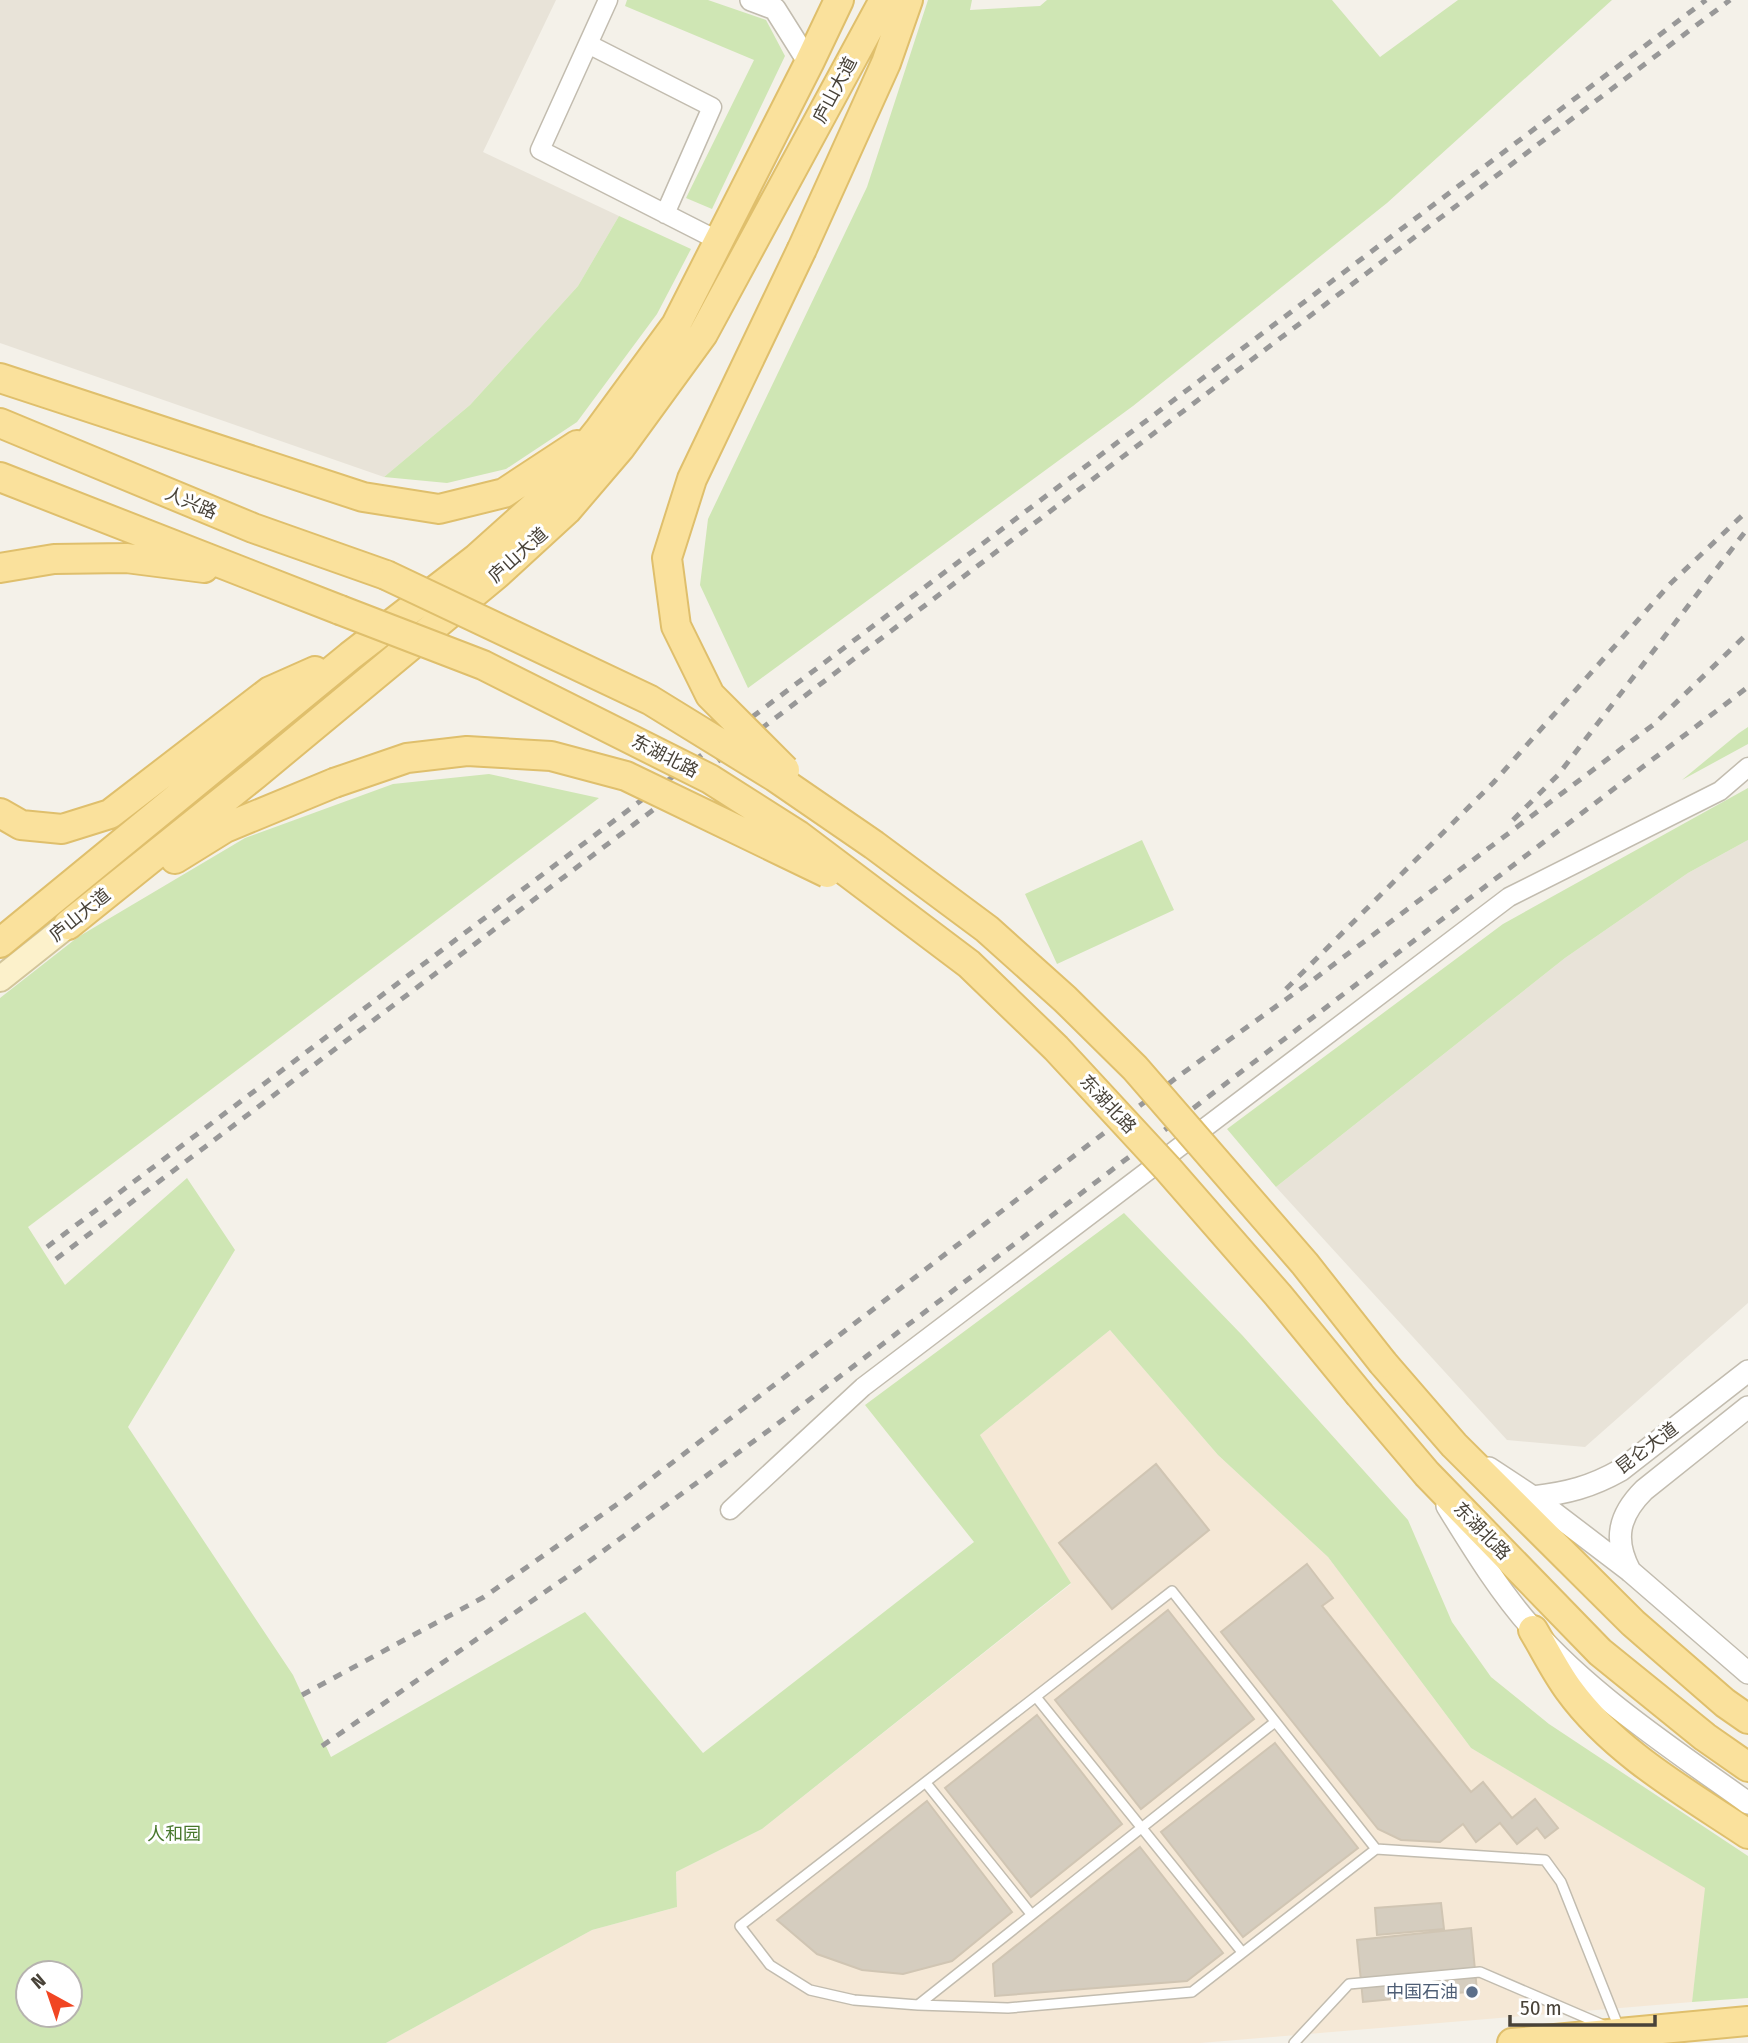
<svg xmlns="http://www.w3.org/2000/svg" width="1748" height="2043" viewBox="0 0 1748 2043" font-family="'Fira Sans Condensed','Noto Sans SC',sans-serif">
<style>
.residential{fill:#e8e3d8}
.commercial{fill:#f5e8d6}
.green{fill:#cfe6b4;fill-rule:evenodd}
.building{fill:#d5cdbf;stroke:#d0c5b3;stroke-width:2}
.lines{fill:none;stroke-linecap:round;stroke-linejoin:round}
.service-casing{stroke:#c2bcaf;stroke-width:12}
.minor-casing{stroke:#c2bcaf;stroke-width:21}
.tertiary-casing{stroke:#c2bcaf;stroke-width:24}
.secondary-casing{stroke:#d2c59b;stroke-width:28}
.primary-casing{stroke:#dfbf6c;stroke-width:32}
.service{stroke:#fff;stroke-width:9}
.minor{stroke:#fff;stroke-width:18}
.tertiary{stroke:#fff;stroke-width:21}
.secondary{stroke:#fcf1cb;stroke-width:24}
.primary{stroke:#fae19c;stroke-width:28}
.rail{stroke:#989898;stroke-width:5;stroke-dasharray:9 9;stroke-linecap:butt}
.primary-bridge-casing{stroke:#dfbf6c;stroke-width:32;stroke-linecap:butt}
.primary-bridge{stroke:#fae19c;stroke-width:28}
.service-dot{fill:#5c6f8a;stroke:#fff;stroke-width:2.5}
.labels{text-anchor:middle;dominant-baseline:central;stroke-width:6;stroke-linejoin:round;paint-order:stroke}
.street-label{font-size:18px;fill:#484238;stroke:#fff}
.park-label{font-size:18px;fill:#48782d;stroke:#fff}
.service-label{font-size:18px;fill:#4e5e75;stroke:#fff;text-anchor:end}
</style>
<rect width="100%" height="100%" fill="#f4f1e9"/>
<!-- residential -->
<path class="residential" d="M0,0H556L483,152L619,216L578,286L470,405L384,477L0,343Z
M1748,840V1303L1585,1447L1507,1440L1276,1187L1565,958L1688,873Z"/>
<!-- commercial -->
<path class="commercial" d="M1110,1330L1218,1455L1328,1557L1471,1748L1706,1888L1692,2002L1200,2043H386L592,1930L677,1907L676,1872L762,1829L1071,1584L980,1435Z"/>
<!-- green -->
<path class="green" d="M627,0H708L766,20L785,56L712,209L686,198L754,60L625,6Z
M928,0H972L970,10L1040,6L1047,0H1332L1380,57L1458,0H1612L1387,203L1133,406L748,688L700,585L708,519L867,187Z
M619,216L691,249L657,314L577,422L506,469L447,483L384,477L470,405L578,286Z
M1748,727V744L1682,780L1739,733Z
M489,774L599,798L28,1227L65,1285L187,1178L235,1250L128,1427L293,1675L331,1757L585,1612L703,1753L974,1542L865,1405L1124,1213L1242,1335L1408,1520L1452,1622L1491,1677L1549,1724L1748,1856V1998L1692,2002L1705,1888L1471,1748L1328,1557L1218,1455L1110,1330L980,1435L1071,1583L762,1829L676,1872L677,1907L592,1930L386,2043H0V998L78,937L245,838L393,784ZM28,1973H70V2015H28Z
M1748,788V840L1688,873L1565,958L1276,1187L1227,1129L1503,924Z
M1142,840L1174,910L1057,964L1025,894Z"/>
<!-- building -->
<path class="building" d="M1156,1464L1209,1530L1112,1609L1059,1543Z
M1307,1564L1333,1598L1322,1606L1471,1792L1483,1782L1512,1818L1535,1799L1558,1828L1545,1838L1537,1828L1517,1844L1500,1823L1476,1842L1463,1824L1440,1842L1401,1840L1378,1829L1221,1632Z
M1168,1610L1254,1719L1141,1809L1055,1700Z
M1037,1715L1122,1824L1031,1897L945,1788Z
M1275,1743L1358,1848L1243,1937L1161,1832Z
M927,1801L1012,1912L952,1961L903,1974L862,1970L817,1954L777,1920Z
M1140,1847L1223,1953L1187,1981L995,1996L993,1964Z
M1441,1903L1444,1929L1377,1935L1375,1908Z
M1471,1928L1477,1991L1363,2002L1357,1940Z"/>
<g class="lines">
<!-- service casing -->
<g class="service-casing">
<path id="service" d="M1036,1697L1242,1952
M926,1783L1031,1914
M1376,1849L1172,1591L740,1926L770,1965L810,1990L854,2000L918,2005L1008,2008L1192,1992L1376,1849L1545,1860L1561,1882L1619,2028
M918,2005L1275,1722
M1294,2043L1349,1984L1480,1972L1603,2025"/>
</g>
<!-- minor casing -->
<g class="minor-casing">
<path id="minor" d="M608,0L540,150L719,241
M588,44L712,107L665,214
M730,1510L863,1387L1509,897L1720,791L1748,767"/>
</g>
<!-- tertiary casing -->
<g class="tertiary-casing">
<path id="tertiary" d="M751,0L775,9L809,63
M1489,1468L1533,1497L1630,1571L1748,1673
M1533,1497C1567,1493 1591,1487 1621,1470L1748,1371
M1447,1506C1473,1548 1499,1591 1532,1628C1589,1694 1677,1752 1748,1803
M1630,1571C1613,1539 1619,1515 1644,1490L1748,1407"/>
</g>
<!-- secondary casing -->
<g class="secondary-casing">
<path id="secondary" d="M0,979L68,925"/>
</g>
<!-- primary casing -->
<g class="primary-casing">
<path id="primary" d="M802,249L886,63L908,0
M0,378L363,497L439,509L504,493L577,445
M0,423L253,528L386,575
M0,477L340,610
M0,568L54,559L126,558L204,568
M0,813L21,825L62,829L110,814L270,691L315,671
M175,859L225,828L334,783
M68,925L256,774L496,575L567,510L620,448L703,334L884,0
M0,943L350,656L477,558L546,496L599,430L676,325L809,63L839,0
M1383,1363L1454,1445L1633,1623L1725,1703L1748,1719
M1360,1395L1427,1474L1600,1652L1705,1737L1748,1767
M1533,1630C1545,1650 1555,1671 1569,1690C1614,1752 1685,1792 1748,1834
M1512,2043L1748,2021"/>
</g>
<!-- service -->
<use href="#service" class="service"/>
<!-- minor -->
<use href="#minor" class="minor"/>
<!-- tertiary -->
<use href="#tertiary" class="tertiary"/>
<!-- secondary -->
<use href="#secondary" class="secondary"/>
<!-- primary -->
<use href="#primary" class="primary"/>
<!-- rail -->
<path class="rail" d="M1513,820L1558,775L1748,528
M1286,989L1493,783L1670,584L1748,510
M47,1247L1706,0
M56,1259L1730,0
M302,1695L484,1597L626,1498L1180,1075L1313,980L1653,725L1748,633
M322,1746L584,1565L776,1425L1748,687"/>
<!-- primary-bridge casing -->
<g class="primary-bridge-casing">
<path id="primary-bridge" d="M386,575L650,700L775,777L874,845L987,929L1065,999L1135,1068L1305,1264L1383,1363
M340,610L483,665L710,779L798,835L969,964L1056,1048L1168,1169L1278,1295L1360,1395
M785,770L710,695L676,626L667,558L692,479L802,249
M334,783L407,758L467,751L551,756L626,776L827,873"/>
</g>
<!-- primary-bridge -->
<use href="#primary-bridge" class="primary-bridge"/>
</g>
<!-- markers -->
<circle class="service-dot" cx="1472" cy="1992" r="7"/>
<g class="labels">
<!-- street labels -->
<g class="street-label">
<text transform="translate(835 90) rotate(-62)">庐山大道</text>
<text transform="translate(191 503) rotate(23)">人兴路</text>
<text transform="translate(518 555) rotate(-42)">庐山大道</text>
<text transform="translate(665 756) rotate(27)">东湖北路</text>
<text transform="translate(80 915) rotate(-39)">庐山大道</text>
<text transform="translate(1108 1104) rotate(47)">东湖北路</text>
<text transform="translate(1647 1448) rotate(-37)">昆仑大道</text>
<text transform="translate(1482 1531) rotate(46)">东湖北路</text>
</g>
<!-- park labels -->
<g class="park-label">
<text x="174" y="1834">人和园</text>
</g>
<!-- service labels -->
<g class="service-label">
<text x="1458" y="1992">中国石油</text>
</g>
</g>
<!-- north arrow -->
<g transform="translate(49 1994) rotate(320)"><circle r="33" fill="#ffffff" stroke="#b6b3af" stroke-width="2"/>
<path d="M0-5L12 26L0 18L-12 26Z" fill="#f14623"/>
<text y="-10" font-size="19" font-weight="bold" text-anchor="middle" fill="#484238">N</text>
</g>
<!-- scale -->
<path d="M1510 2015v10h145v-10" fill="none" stroke="#484238" stroke-width="3.5"/>
<text x="1520" y="2015" font-size="21" fill="#484238" stroke="#ffffff" stroke-width="5" paint-order="stroke">50 m</text>
</svg>
